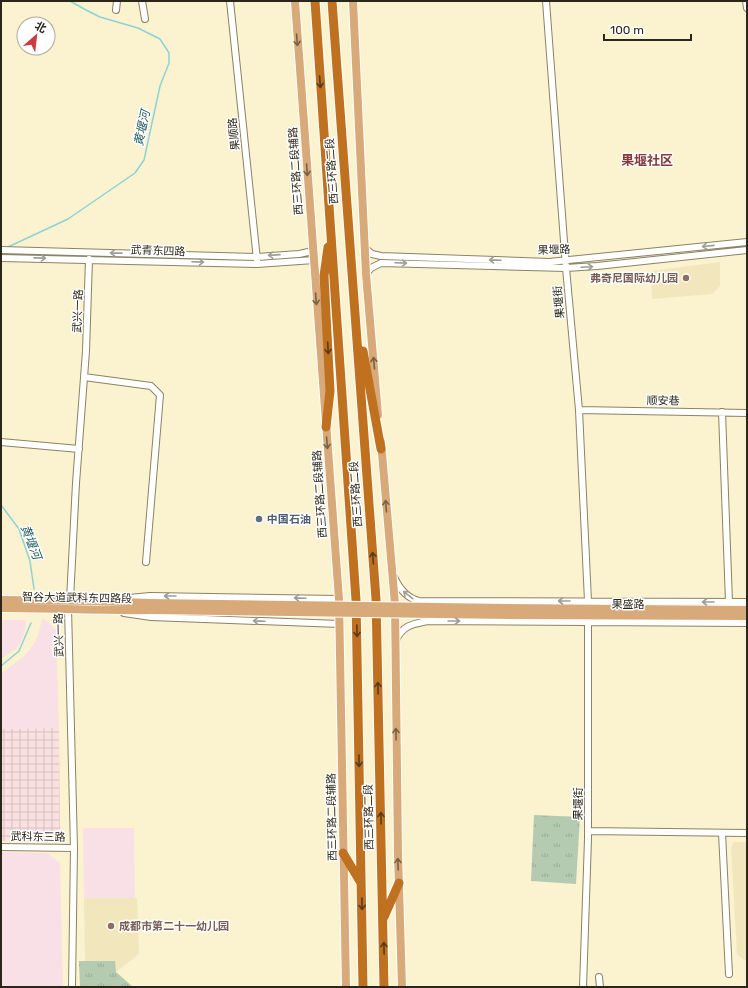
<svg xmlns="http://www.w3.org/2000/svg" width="748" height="988" viewBox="0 0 748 988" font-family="Rubik,'Noto Sans SC',sans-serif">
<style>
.commercial{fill:#f9e0e7}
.industrial{fill:url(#industrial-grid)}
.built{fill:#f1e6bc}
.grass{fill:url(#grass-tufts)}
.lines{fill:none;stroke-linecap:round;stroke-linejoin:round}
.stream{stroke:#8fd2d6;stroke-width:1.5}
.minor-casing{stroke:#8b8363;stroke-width:8}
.major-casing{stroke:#fff;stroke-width:10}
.highway-casing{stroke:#fff;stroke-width:11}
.minor{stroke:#fff;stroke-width:6}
.major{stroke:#d9aa79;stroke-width:8}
.highway{stroke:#c07120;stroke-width:9}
.major-bridge-casing{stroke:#fff;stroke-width:10;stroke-linecap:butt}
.major-bridge{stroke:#d9aa79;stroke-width:8}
.oneway{stroke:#796144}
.oneway2{stroke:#573c1b}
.oneway3{stroke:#9f9d98}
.education-dot{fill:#8d6e63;stroke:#fefefe;stroke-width:1.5}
.service-dot{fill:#5c6f8a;stroke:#fefefe;stroke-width:1.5}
.labels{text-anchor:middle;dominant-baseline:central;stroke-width:3;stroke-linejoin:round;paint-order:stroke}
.street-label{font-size:11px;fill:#2a2619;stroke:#fefefe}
.education-label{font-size:11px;font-weight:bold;fill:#785e54;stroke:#fefefe;text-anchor:end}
.service-label{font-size:11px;font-weight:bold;fill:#4e5e75;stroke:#fefefe;text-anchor:start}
.water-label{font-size:12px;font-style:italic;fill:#245d60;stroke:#fefefe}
.quarter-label{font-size:13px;font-weight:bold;fill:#843b3c;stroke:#fefefe}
</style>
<defs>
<pattern id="industrial-grid" width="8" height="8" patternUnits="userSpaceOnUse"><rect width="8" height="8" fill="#fbe0e1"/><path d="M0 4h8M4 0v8" fill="none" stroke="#d7c0c0"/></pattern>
<pattern id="grass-tufts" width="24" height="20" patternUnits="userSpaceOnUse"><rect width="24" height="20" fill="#b4cab1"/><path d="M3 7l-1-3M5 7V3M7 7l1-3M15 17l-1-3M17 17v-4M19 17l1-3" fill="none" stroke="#9bad98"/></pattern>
</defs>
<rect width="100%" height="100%" fill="#fbf2cf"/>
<!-- commercial -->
<path class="commercial" d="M42,619L46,620L56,630L59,728L1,729V674L24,656L32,647L38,636Z
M1,620H26L25,630L21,641L17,648L1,659Z
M83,828H134L135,898H84Z
M1,852L47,853L60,863L63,987H1Z"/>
<!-- industrial -->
<path class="industrial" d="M59,728L60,829L47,842L1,841V729Z"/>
<!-- built -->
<path class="built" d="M720,262V286L712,294L652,299L651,271Z
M734,842H747V960H744L737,954L731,848Z
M84,898H137L139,954L116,972L85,961Z"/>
<!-- grass -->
<path class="grass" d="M534,815L580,817L576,884L531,881Z
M79,961H115L116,972L133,987H80Z"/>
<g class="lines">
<!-- stream -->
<path class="stream" d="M8,247L68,219L135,173L144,160L160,86L169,63V53L160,39L138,28L100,17L86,10L70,1
M1,505L19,529L30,561L34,589
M1,666L19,651L31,623"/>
<!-- minor casing -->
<g class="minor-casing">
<path id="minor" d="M142,1L145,19
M230,1L257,260
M546,1L566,268L579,410L588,601
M746,1L747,8
M116,10L117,1
M365,248L372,254L381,256L549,262L747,242
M1,250L257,257L299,254L313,251
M1,258L257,264L314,260
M366,274L371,268L381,263L566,268L597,266L747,250
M84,377L151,386L160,395L146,562
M579,410L747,413
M722,412L729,602
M1,442L79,449
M394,577C399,588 406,598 419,601L747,602
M119,599L150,596L339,599
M124,613L151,617L340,624
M396,640C403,625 413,624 428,621L747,623
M588,831L747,833
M722,833L729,974
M1,847L74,848
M599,977L600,987
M72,987L74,848L68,608L70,600L76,483L86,351L89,259
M583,987L588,839V622"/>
</g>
<!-- major casing -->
<g class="major-casing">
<path id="major" d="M295,1L339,599L346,987
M353,1L366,274L378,415
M381,442L395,604L398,854L402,987
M1,600L98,601L150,603
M1,608C51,608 102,611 152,610
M509,608L747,610
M510,615L747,616"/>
</g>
<!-- highway casing -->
<g class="highway-casing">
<path id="highway" d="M315,1L356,600L363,987
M332,1L376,599L384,987
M363,351L381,449
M326,427L330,391L324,276L328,247
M343,853L361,883
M384,917L399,883"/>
</g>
<!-- minor -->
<use href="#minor" class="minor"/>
<!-- major -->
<use href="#major" class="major"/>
<!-- highway -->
<use href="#highway" class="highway"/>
<!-- major-bridge casing -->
<g class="major-bridge-casing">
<path id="major-bridge" d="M150,603L509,608
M152,610L510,615"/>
</g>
<!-- major-bridge -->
<use href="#major-bridge" class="major-bridge"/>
</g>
<!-- one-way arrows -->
<defs><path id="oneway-shaft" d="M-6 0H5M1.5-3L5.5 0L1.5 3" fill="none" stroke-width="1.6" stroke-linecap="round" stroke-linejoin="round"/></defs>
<g class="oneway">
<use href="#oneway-shaft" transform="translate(297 40) rotate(86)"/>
<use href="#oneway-shaft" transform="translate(307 170) rotate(86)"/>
<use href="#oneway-shaft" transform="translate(316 299) rotate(86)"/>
<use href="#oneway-shaft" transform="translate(374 363) rotate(-95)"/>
<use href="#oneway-shaft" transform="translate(327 443) rotate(86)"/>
<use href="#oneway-shaft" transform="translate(386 506) rotate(-95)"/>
<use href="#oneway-shaft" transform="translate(396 734) rotate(-91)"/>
<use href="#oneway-shaft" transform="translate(398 864) rotate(-92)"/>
</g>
<g class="oneway2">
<use href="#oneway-shaft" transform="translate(320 82) rotate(86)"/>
<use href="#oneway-shaft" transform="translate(328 348) rotate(87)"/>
<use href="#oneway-shaft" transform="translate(373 558) rotate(-94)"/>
<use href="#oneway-shaft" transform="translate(357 631) rotate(89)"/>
<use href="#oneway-shaft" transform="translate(378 688) rotate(-91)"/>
<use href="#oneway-shaft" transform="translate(359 761) rotate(89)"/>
<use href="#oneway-shaft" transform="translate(381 818) rotate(-91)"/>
<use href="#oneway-shaft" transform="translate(362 904) rotate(89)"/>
<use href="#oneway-shaft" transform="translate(384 948) rotate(-91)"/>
</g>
<g class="oneway3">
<use href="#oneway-shaft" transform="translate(708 246) rotate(174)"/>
<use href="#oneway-shaft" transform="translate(116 253) rotate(-179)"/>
<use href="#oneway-shaft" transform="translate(274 255) rotate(176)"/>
<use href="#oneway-shaft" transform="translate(40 258) rotate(1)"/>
<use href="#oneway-shaft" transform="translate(495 260) rotate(-178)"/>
<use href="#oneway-shaft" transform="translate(198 262) rotate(2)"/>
<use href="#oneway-shaft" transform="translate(401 263) rotate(2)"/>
<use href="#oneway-shaft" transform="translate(587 267) rotate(-3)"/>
<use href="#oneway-shaft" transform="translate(408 595) rotate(-142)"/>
<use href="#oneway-shaft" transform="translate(170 596) rotate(-180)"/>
<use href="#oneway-shaft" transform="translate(300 598) rotate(-178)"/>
<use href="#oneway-shaft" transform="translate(564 601) rotate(-180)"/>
<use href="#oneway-shaft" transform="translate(708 602) rotate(-180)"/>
<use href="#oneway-shaft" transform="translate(259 621) rotate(-178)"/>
<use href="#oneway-shaft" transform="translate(454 621)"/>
</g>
<!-- markers -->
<g class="education-dot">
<circle cx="686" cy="278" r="4"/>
<circle cx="111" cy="926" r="4"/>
</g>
<circle class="service-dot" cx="259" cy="519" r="4"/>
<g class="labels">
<!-- street labels -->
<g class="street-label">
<text transform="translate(234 134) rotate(-96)">果顺路</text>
<text transform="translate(296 171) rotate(-94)">西三环路二段辅路</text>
<text transform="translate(332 171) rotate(-94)">西三环路二段</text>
<text transform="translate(554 250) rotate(-2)">果堰路</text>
<text transform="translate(158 251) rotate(2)">武青东四路</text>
<text transform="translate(559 302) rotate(-95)">果堰街</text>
<text transform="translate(78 311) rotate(-88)">武兴一路</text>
<text transform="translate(663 401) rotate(1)">顺安巷</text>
<text transform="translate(320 494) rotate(-94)">西三环路二段辅路</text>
<text transform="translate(356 494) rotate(-94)">西三环路二段</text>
<text transform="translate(77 598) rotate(1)">智谷大道武科东四路段</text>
<text x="628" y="604">果盛路</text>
<text transform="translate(59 635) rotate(-91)">武兴一路</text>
<text transform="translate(578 804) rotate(-90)">果堰街</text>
<text transform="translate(332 817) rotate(-91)">西三环路二段辅路</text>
<text transform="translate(369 817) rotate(-91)">西三环路二段</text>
<text transform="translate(38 837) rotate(1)">武科东三路</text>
</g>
<!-- education labels -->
<g class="education-label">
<text x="678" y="278">弗奇尼国际幼儿园</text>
<text x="119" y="926" text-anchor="start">成都市第二十一幼儿园</text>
</g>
<!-- service labels -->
<g class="service-label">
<text x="267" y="519">中国石油</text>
</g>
<!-- water labels -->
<g class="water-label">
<text transform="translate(142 128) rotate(-78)">黄堰河</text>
<text transform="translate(31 542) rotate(69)">黄堰河</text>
</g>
<!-- quarter labels -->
<g class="quarter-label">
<text x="647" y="160">果堰社区</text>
</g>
</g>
<!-- border -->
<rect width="748" height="988" fill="none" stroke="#2a2619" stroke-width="4"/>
<!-- north arrow -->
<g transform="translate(36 36) rotate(28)"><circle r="19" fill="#fefefe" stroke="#a9a8a2"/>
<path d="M0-3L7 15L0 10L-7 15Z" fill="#ca3b44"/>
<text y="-6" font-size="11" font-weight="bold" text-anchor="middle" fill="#2a2619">北</text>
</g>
<!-- scale -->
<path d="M604 34v6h87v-6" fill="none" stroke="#2a2619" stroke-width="2"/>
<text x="610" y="34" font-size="12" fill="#2a2619" stroke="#fefefe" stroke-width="3" paint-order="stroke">100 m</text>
</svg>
